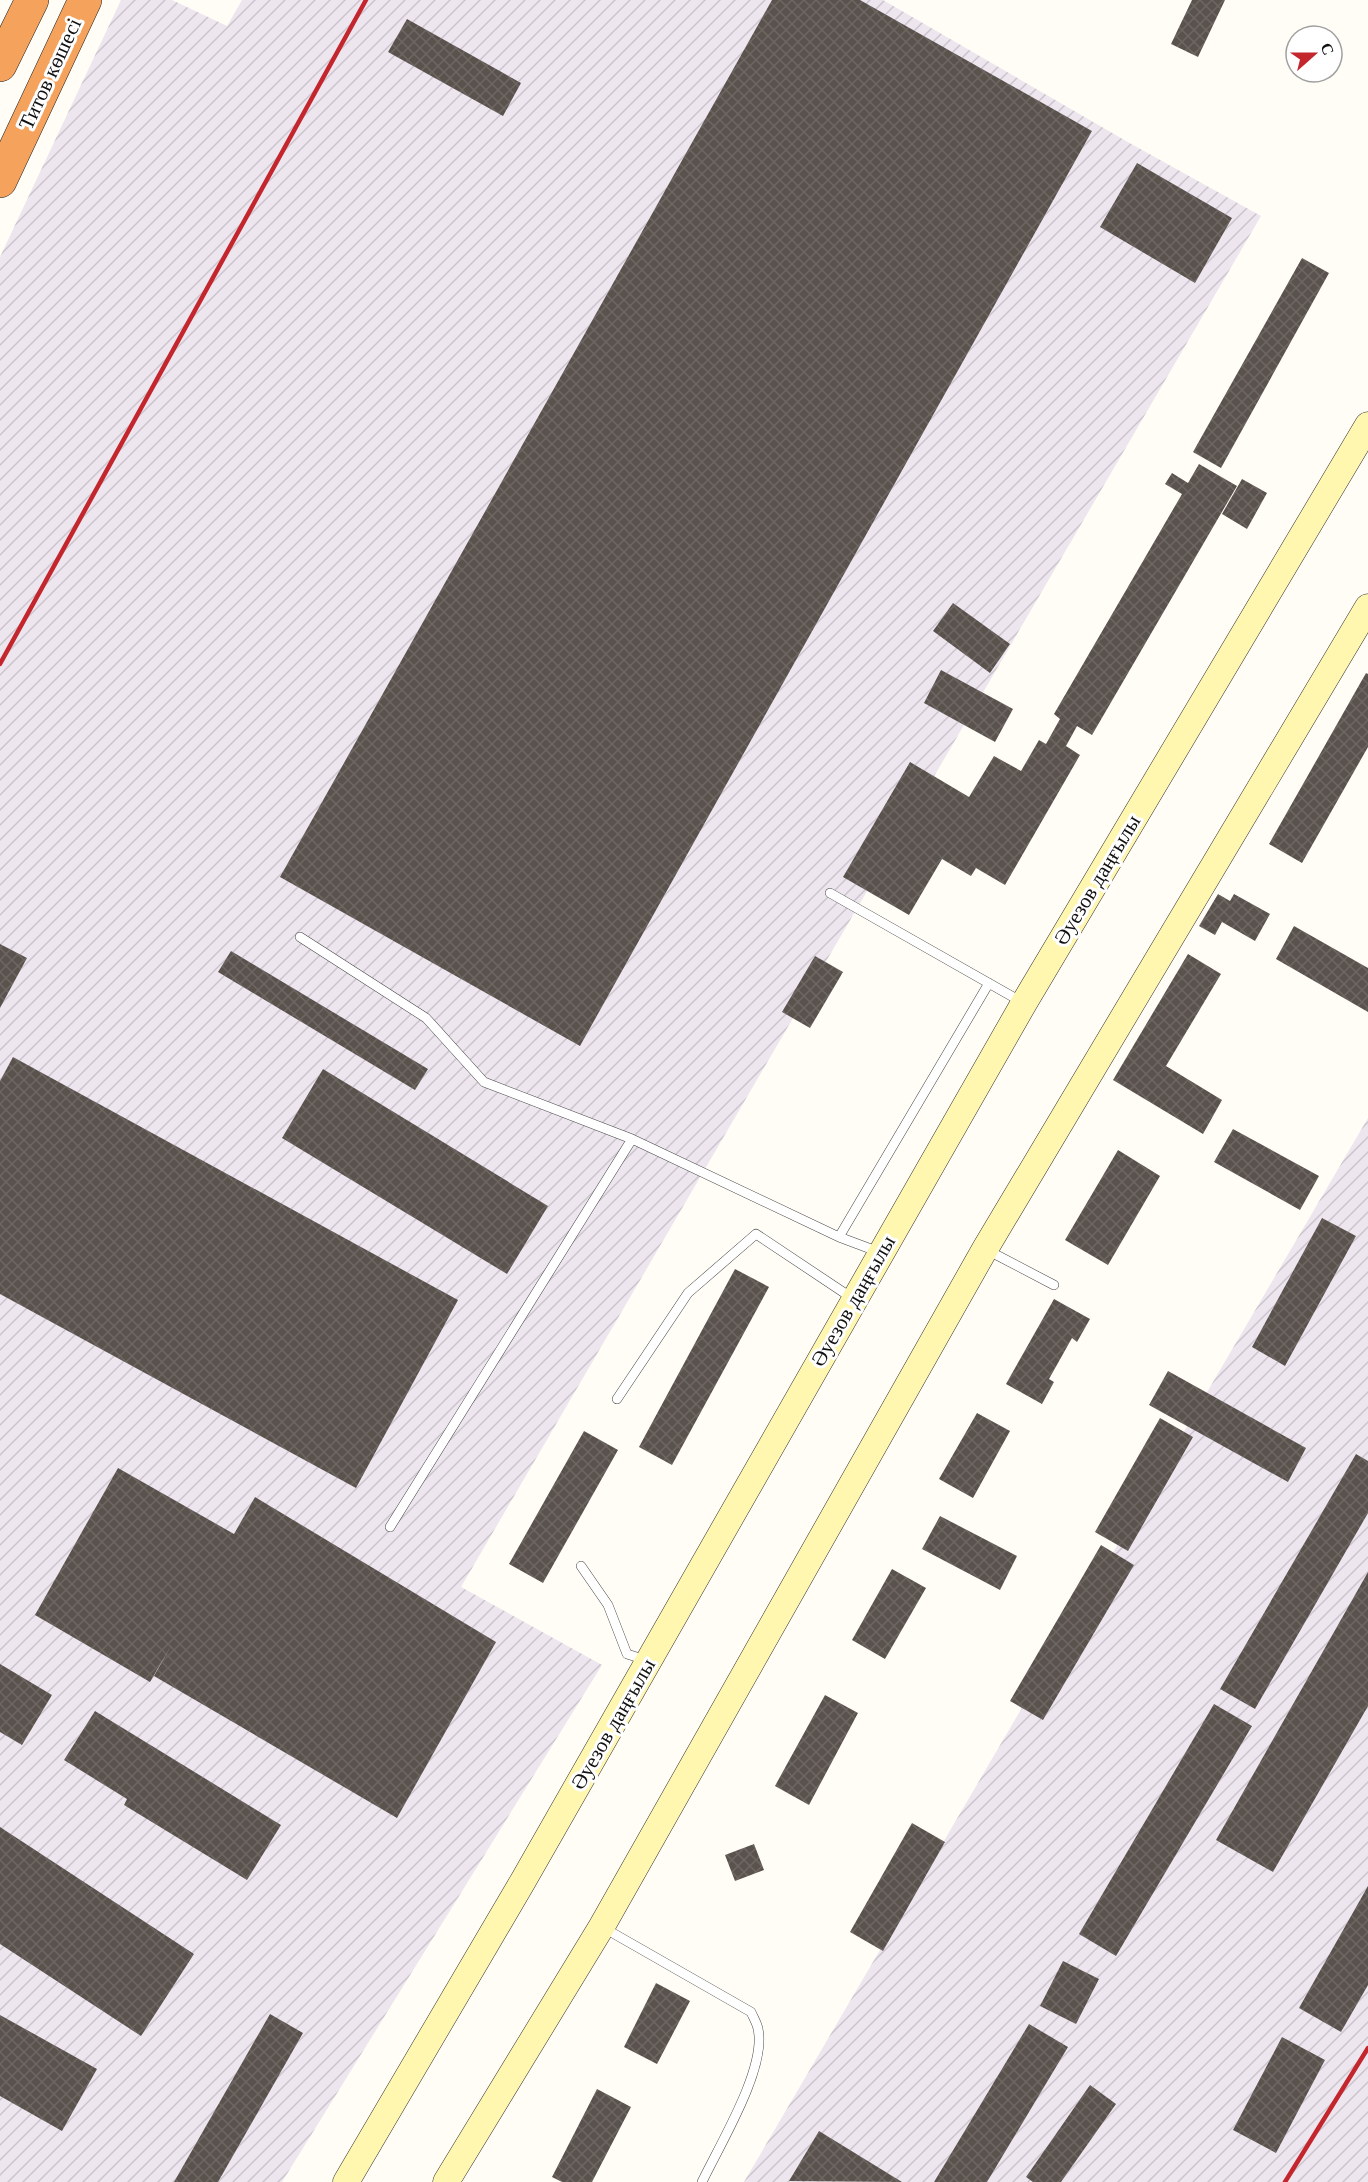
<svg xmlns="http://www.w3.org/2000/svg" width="1368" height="2182" viewBox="0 0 1368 2182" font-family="'Times New Roman',serif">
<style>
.industrial{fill:url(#industrial-furrows)}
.building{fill:url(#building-cross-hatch)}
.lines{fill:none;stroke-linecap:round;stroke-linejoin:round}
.lane-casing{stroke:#444;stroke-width:10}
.secondary-casing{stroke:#333;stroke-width:27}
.highway-casing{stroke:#222;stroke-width:34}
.lane{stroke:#fff;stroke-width:9}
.secondary{stroke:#fff6b0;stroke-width:26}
.highway{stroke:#f5a25d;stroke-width:33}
.rail{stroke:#c4262e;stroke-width:4.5}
.labels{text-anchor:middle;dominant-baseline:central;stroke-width:6;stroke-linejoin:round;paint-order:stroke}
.street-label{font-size:21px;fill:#111;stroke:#fff}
</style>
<defs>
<pattern id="industrial-furrows" width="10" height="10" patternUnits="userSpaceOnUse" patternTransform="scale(1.5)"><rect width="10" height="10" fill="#eee6ef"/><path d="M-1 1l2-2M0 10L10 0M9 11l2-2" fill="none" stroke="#cbc4cc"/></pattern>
<pattern id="building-cross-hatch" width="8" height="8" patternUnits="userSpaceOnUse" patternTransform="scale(1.5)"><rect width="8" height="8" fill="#5a524d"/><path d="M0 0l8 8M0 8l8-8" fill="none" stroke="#6d6662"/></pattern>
</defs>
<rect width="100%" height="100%" fill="#fffdf5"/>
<!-- industrial -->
<path class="industrial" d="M121,0H172L227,26L242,0H883L1126,141L1261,216L461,1587L602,1665L282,2182H0V257Z
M1368,1118V2182H744L1203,1399Z"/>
<!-- building -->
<path class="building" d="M772,0H860L1092,131L580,1046L280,877Z
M1192,0H1225L1198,57L1171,44Z
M407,19L521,83L503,116L388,52Z
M1137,163L1232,218L1195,283L1100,227Z
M1302,258L1329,273L1221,468L1193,452Z
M1199,464L1237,486L1092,735L1077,726L1066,746L1080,755L1005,885L976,868L971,876L942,859L909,915L843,877L910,762L969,797L994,756L1021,771L1039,740L1046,744L1060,719L1054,714L1182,494L1165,484L1172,473L1188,483Z
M1242,479L1267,493L1247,529L1222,514Z
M953,603L1010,644L990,673L933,631Z
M941,670L1013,709L995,742L924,703Z
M1366,673L1368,674V747L1302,863L1269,844Z
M1218,894L1230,901L1234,894L1270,914L1255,941L1222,922L1215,935L1199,926Z
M1294,926L1368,968V1012L1276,959Z
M0,944L27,958L0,1008Z
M231,951L428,1069L415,1090L218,972Z
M1188,954L1221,974L1166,1066L1222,1100L1203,1134L1113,1080Z
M815,956L843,972L810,1028L782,1012Z
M13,1057L458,1300L356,1488L0,1294V1081Z
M323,1069L548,1206L507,1274L282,1138Z
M1233,1129L1319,1176L1300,1210L1214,1162Z
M1118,1150L1160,1176L1108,1265L1065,1240Z
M1322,1218L1356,1236L1285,1366L1252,1347Z
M735,1269L769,1287L672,1465L639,1447Z
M1054,1299L1090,1319L1077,1342L1072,1338L1049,1379L1054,1382L1042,1404L1006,1384Z
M1168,1371L1306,1448L1288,1482L1149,1405Z
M977,1413L1010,1431L973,1498L939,1479Z
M1160,1418L1193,1437L1128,1551L1095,1532Z
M584,1431L618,1450L543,1583L509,1564Z
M1356,1454L1368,1461V1513L1255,1709L1220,1689Z
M118,1468L234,1534L255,1497L496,1642L397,1818L154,1676L172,1644L150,1682L35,1615Z
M940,1516L1017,1556L1000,1590L922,1549Z
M1101,1545L1134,1565L1043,1720L1010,1701Z
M892,1569L926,1588L885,1659L852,1640Z
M1368,1572V1706L1273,1872L1216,1840Z
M0,1664L52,1695L22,1745L0,1732Z
M825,1695L858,1713L809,1805L775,1786Z
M1214,1704L1252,1726L1116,1956L1079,1934Z
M95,1711L281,1825L247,1880L124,1805L127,1799L64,1760Z
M912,1823L945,1842L883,1951L850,1932Z
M0,1827L194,1954L141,2036L0,1944Z
M754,1844L764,1870L735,1881L725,1855Z
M1368,1886V1985L1341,2032L1299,2008Z
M1063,1961L1099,1979L1076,2024L1040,2006Z
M656,1983L690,2001L657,2064L624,2047Z
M270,2014L303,2033L218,2182H174Z
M0,2015L97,2069L62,2131L0,2096Z
M1029,2024L1068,2047L987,2182H934Z
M1282,2037L1325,2060L1276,2153L1233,2130Z
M1090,2085L1116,2104L1061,2182H1033L1026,2177Z
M597,2089L631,2107L592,2182H562L552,2177Z
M819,2131L902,2182L789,2181Z"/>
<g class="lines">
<!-- lane casing -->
<g class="lane-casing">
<path id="lane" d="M830,893L1022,1002
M300,937L426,1018L484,1082L632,1139L390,1527
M632,1139L839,1237L879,1252
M839,1237L989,983
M987,1250L1054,1285
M617,1399L688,1293L756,1234L852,1298
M581,1566L608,1605L627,1654L646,1660
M604,1928L751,2012C753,2017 757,2023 758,2029C767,2068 719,2146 702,2182"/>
</g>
<!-- secondary casing -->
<g class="secondary-casing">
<path id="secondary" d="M346,2182L523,1881L1024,1003L1368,425
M446,2182L602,1926L985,1249L1368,607"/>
</g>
<!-- highway casing -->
<g class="highway-casing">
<path id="highway" d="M0,65L32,0
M0,181L85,0"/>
</g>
<!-- lane -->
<use href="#lane" class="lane"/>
<!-- secondary -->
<use href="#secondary" class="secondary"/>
<!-- highway -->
<use href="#highway" class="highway"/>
<!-- rail -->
<path class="rail" d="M0,664L366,0
M1285,2182L1368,2048"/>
</g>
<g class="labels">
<!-- street labels -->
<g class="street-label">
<text transform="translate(50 74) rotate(-65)">Титов көшесі</text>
<text transform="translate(1097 880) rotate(-59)">Әуезов даңғылы</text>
<text transform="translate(853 1301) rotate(-60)">Әуезов даңғылы</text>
<text transform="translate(613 1724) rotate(-60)">Әуезов даңғылы</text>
</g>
</g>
<!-- north arrow -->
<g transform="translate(1314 54) rotate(69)"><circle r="28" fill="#ffffff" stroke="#a0a0a0" stroke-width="1.5"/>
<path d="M0-4.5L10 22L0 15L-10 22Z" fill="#c4262e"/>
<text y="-9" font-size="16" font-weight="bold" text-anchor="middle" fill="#111111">С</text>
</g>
</svg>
